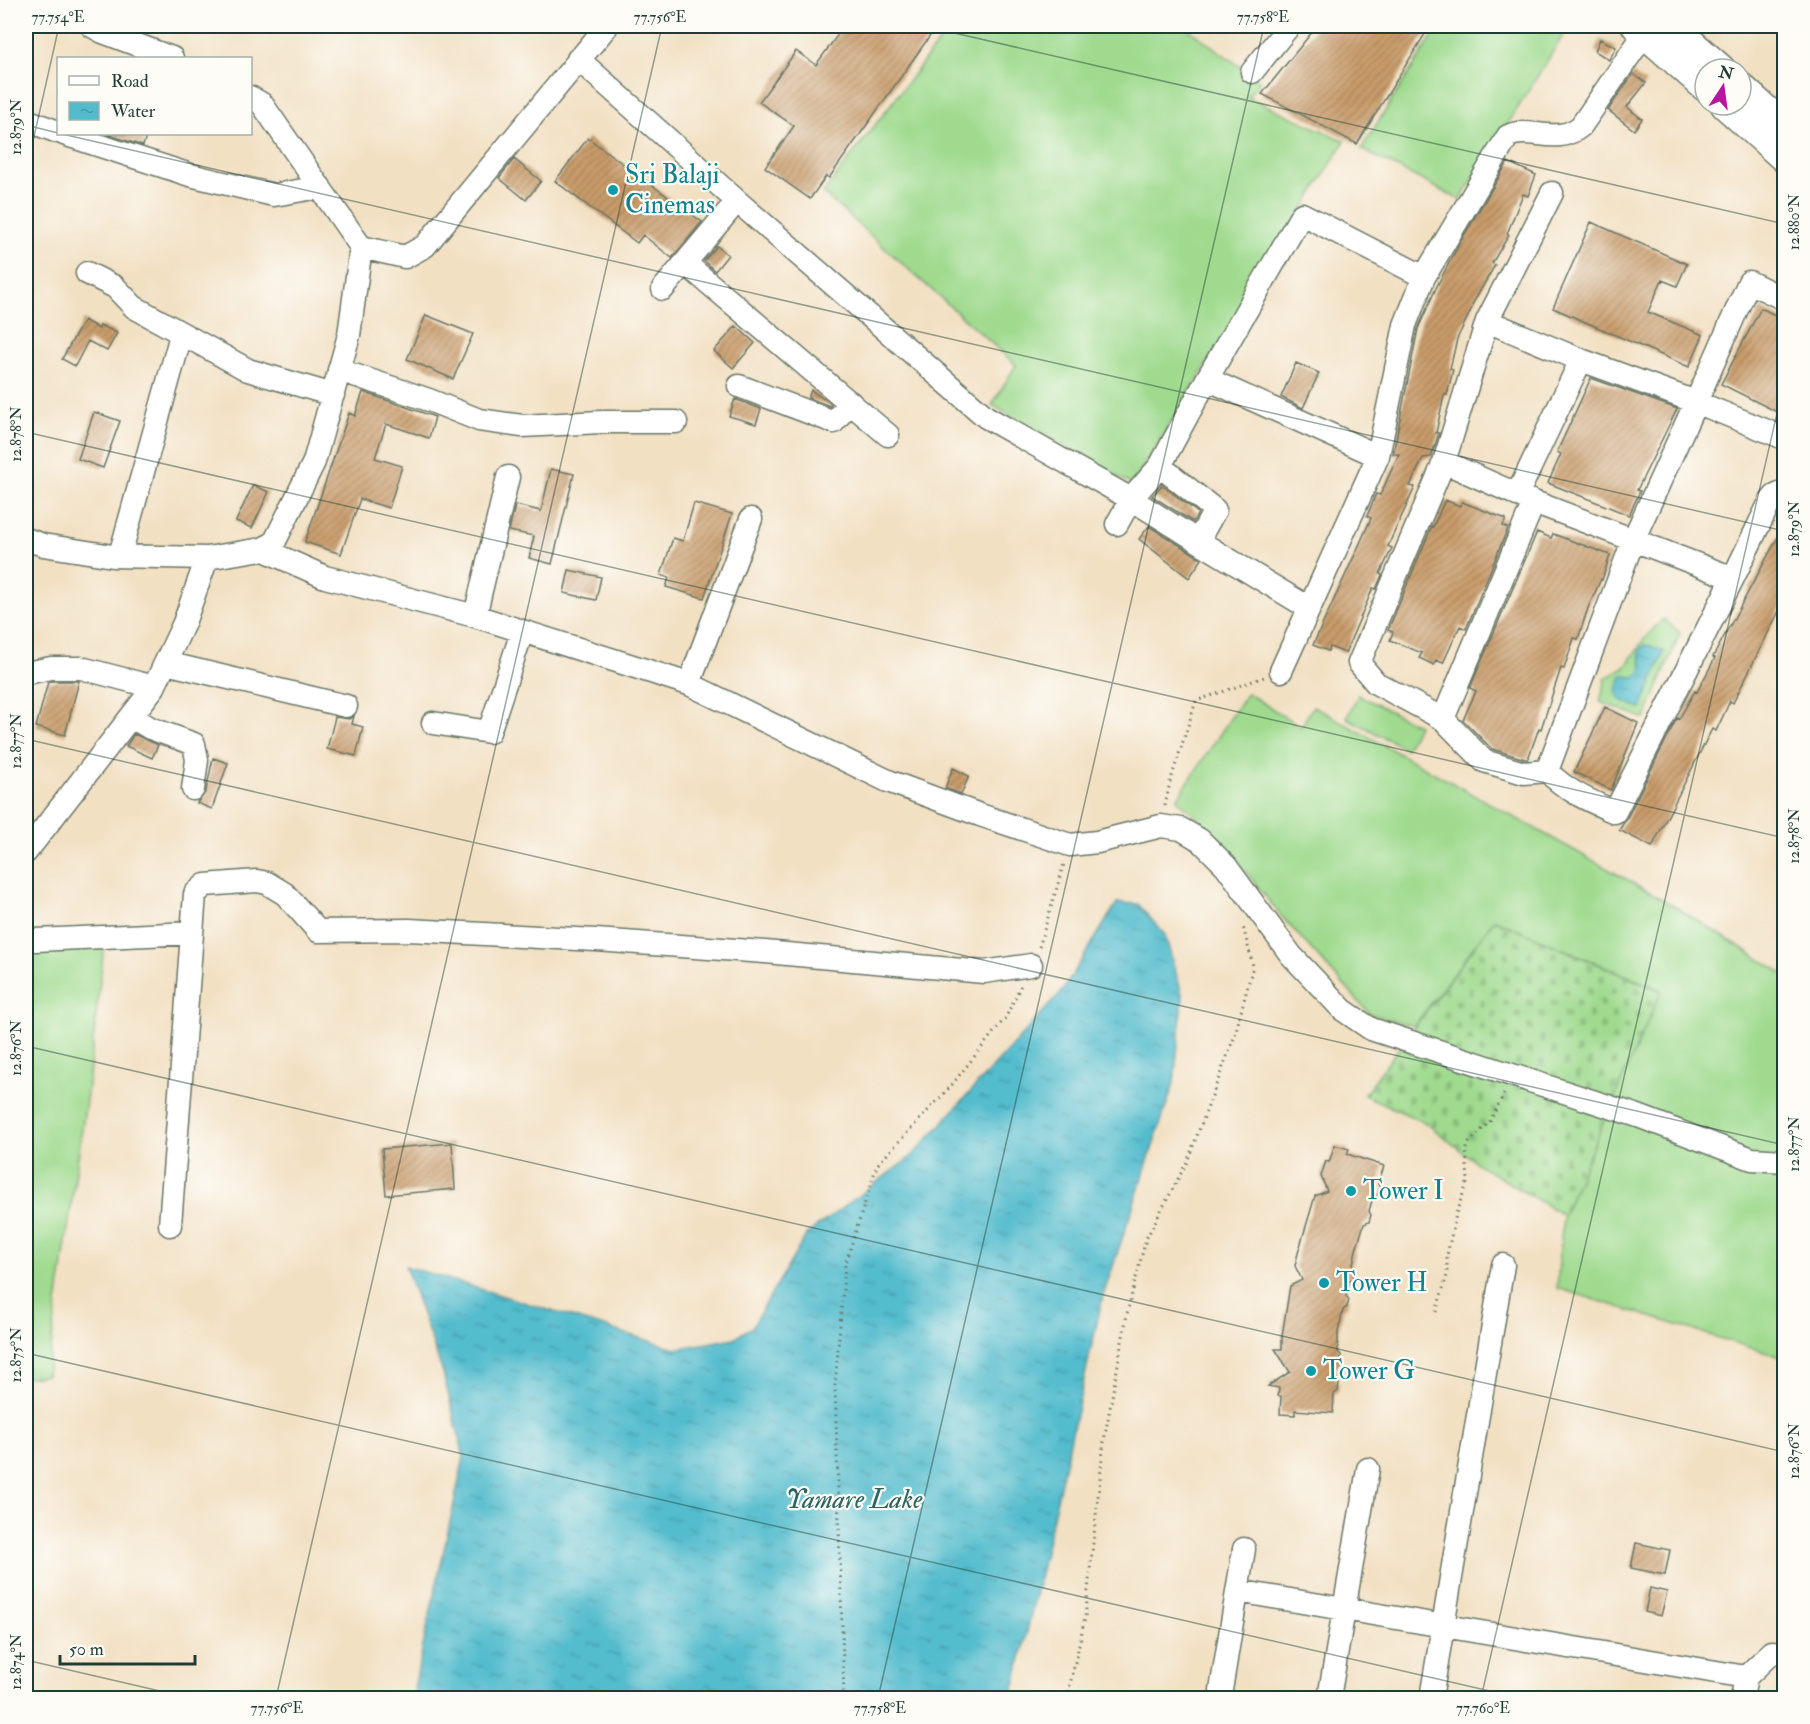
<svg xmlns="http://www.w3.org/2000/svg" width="1810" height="1724" viewBox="0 0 1810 1724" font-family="'IM FELL Double Pica',serif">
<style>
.grass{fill:#9fda8e;stroke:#5f8c61;stroke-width:1.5}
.cemetery{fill:url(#cemetery-stones);stroke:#5f8c61;stroke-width:1.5}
.water{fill:url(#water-ripples);stroke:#387c80;stroke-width:1.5}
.building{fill:url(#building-hatch)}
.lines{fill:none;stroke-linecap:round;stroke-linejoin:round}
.minor-casing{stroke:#697666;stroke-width:25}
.major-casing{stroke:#697666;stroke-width:31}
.path{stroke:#697666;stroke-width:3;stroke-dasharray:1.5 4.5;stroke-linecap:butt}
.minor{stroke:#fff;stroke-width:22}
.major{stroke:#fff;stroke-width:28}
.ticks{fill:none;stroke:#1f3d34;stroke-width:1.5;stroke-opacity:0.45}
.culture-dot{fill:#0f9aa8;stroke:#fdfcf7;stroke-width:2}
.labels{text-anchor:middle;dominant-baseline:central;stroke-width:4.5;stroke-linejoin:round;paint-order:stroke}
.culture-label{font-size:26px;fill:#0d838f;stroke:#fdfcf7;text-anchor:start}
.water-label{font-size:27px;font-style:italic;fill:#2e6362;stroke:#fdfcf7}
.neatline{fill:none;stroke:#1f3d34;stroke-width:2}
.ticks-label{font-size:15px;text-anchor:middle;fill:#1f3d34}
</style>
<defs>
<pattern id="cemetery-stones" width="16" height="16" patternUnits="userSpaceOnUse" patternTransform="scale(1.5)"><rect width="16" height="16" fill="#9fda8e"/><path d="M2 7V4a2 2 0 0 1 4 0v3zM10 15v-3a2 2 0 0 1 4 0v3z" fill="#88bc7b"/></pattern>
<pattern id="water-ripples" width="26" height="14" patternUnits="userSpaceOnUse" patternTransform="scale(1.5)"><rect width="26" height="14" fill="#52bccd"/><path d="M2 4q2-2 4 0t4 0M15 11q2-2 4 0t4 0" fill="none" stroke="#439aa7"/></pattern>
<pattern id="building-hatch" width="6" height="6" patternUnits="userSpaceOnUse" patternTransform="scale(1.5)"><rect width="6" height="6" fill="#c99c6b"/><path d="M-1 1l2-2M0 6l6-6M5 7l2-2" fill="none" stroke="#a38059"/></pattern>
</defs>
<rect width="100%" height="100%" fill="#fdfcf7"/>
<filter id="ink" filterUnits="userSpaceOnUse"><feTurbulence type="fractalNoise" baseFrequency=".0167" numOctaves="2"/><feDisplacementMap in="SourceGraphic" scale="12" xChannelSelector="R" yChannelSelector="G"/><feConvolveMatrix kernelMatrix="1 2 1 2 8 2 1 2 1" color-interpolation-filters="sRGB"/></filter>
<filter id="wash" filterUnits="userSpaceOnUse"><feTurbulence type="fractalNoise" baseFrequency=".008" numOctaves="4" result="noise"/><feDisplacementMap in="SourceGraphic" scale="24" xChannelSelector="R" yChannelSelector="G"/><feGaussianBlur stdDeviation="1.35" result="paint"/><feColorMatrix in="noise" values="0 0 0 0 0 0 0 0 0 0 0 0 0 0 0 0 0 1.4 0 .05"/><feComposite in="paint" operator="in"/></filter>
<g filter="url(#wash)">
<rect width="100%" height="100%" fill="#f2e0c3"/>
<!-- grass -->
<path class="grass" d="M951,26H1184L1260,81L1248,97L1345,141L1132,485L992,405L1016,365L823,193Z
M1439,26H1569L1460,200L1361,149Z
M1663,619L1680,633L1645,719L1600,702L1606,678L1626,666L1644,639Z
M1247,693L1301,727L1313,706L1664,900L1784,974V1358L1557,1288L1563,1215L1661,990L1494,920L1414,1026L1370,1014L1282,917L1222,842L1177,799Z
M1358,695L1418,725L1406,749L1347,718Z
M104,946L87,1094L47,1375L26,1377V948Z"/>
<!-- cemetery -->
<path class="cemetery" d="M1494,920L1661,991L1563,1215L1482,1167L1426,1123L1364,1095Z"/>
<!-- water -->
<path class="water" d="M1644,645L1651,646L1664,652L1641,709L1621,700L1616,692L1622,676L1634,677L1641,672L1642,666L1639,651Z
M1117,903L1138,904L1165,935L1183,997L1174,1083L1103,1296L1012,1698H416L414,1688L464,1457L443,1373L405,1266L676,1349L734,1338L752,1327L807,1234L912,1156L1063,990Z"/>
<g id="blocks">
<!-- building -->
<path class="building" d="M844,26H937L829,178L826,176L810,199L765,167L794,126L759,102L796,51L816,65Z
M1317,26H1430L1357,144L1262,94Z
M1600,39L1616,47L1609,60L1595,51Z
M1633,74L1646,83L1627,107L1642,119L1634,130L1608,110Z
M106,134H147L143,146Z
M588,138L702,222L672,258L643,235L637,243L555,181Z
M514,159L541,181L526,200L499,178Z
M1508,162L1536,175L1528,196L1523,194L1507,234L1509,235L1492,263L1495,265L1472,305L1473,306L1457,339L1450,369L1453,370L1447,395H1444L1436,433H1439L1431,457L1423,458L1410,486L1415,487L1388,546L1392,548L1380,574L1382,575L1376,589L1373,588L1345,653L1330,647L1328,651L1313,645L1357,550L1371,518L1367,516L1376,494L1380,495L1399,454H1393L1418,329L1436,288L1460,242Z
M1591,222L1687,264L1677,286L1662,280L1648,312L1703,335L1689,367L1553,308Z
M717,246L728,255L715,271L704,261Z
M1761,308L1785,320V416L1721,384Z
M426,315L473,334L453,379L407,359Z
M84,320L99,329L100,325L117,333L107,351L88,341L75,366L62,359Z
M736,326L755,343L733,368L714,351Z
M1296,363L1319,373L1303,408L1281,397Z
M1591,378L1677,409L1637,490L1640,491L1629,515L1548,483L1561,454L1557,452Z
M811,390L831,404L830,406L808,398Z
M363,392L435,417L429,438L386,424L375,458L402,466L389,508L360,499L341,554L305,542L349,413L355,416Z
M735,399L761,409L756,424L729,416Z
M94,412L120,421L103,468L78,459Z
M551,469L574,474L552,564L529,558L534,536L509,531L515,505L541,511Z
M253,485L269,492L252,528L236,521Z
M1162,485L1198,513L1193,522L1152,496Z
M1445,500L1460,506L1462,502L1506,519L1503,526L1508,528L1466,629L1460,626L1443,663L1436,660L1434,665L1419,658L1422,653L1390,640L1393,632L1388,630L1432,526L1433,527Z
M694,503L732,514L704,598L666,587L669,578L661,575L673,538L683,541Z
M1785,524V599L1733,703L1730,701L1716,731L1712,729L1652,847L1619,830L1627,818L1677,718L1679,719L1695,691L1697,692L1715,658L1713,657Z
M1149,526L1202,559L1189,578L1139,539Z
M1537,532L1551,538L1553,534L1610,555L1602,580L1601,579L1588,608L1578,639L1574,638L1564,669L1561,668L1541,729L1539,728L1528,759H1525L1492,749L1463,720L1476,691L1470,688Z
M569,570L601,577L596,600L564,593Z
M52,681H79L65,735L36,727L48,682Z
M1605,707L1638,723L1611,790L1574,772Z
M354,716L352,724L363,727L356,756L327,749L335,717L349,719Z
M134,734L158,745L152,758L126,746Z
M213,758L228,763L212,809L197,803L206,791Z
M953,768L969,776L961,794L945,788Z
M452,1143L455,1189L386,1195L382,1149Z
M1335,1145L1349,1149L1347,1154L1384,1166L1378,1184L1380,1188L1377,1195L1373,1197L1369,1211L1371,1215L1369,1222L1364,1224L1356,1250L1352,1268L1355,1272L1353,1279L1349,1281L1346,1296L1349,1300L1347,1307L1343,1310L1338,1332V1352L1341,1355L1340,1362L1337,1365L1336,1380L1339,1384L1338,1391L1334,1394L1333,1413L1295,1410V1415L1280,1414L1281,1396H1278L1279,1388L1268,1386L1290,1372L1275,1349H1282V1336L1290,1286L1302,1280L1295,1266L1298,1253L1315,1196L1327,1191L1321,1176L1326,1161L1329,1162Z
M1636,1543L1670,1550L1665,1575L1631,1568Z
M1650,1588L1667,1592L1661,1616L1645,1612Z"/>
</g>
</g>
<g filter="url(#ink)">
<use href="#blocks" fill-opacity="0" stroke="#697666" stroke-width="1.5"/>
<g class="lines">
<!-- minor casing -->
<g class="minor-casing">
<path id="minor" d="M92,26L103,32L172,58
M578,59L737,201L986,417L1131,499L1198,541
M1252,72L1289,26
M26,120L58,132
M64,134L190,175L274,195L320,187
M361,247L405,257L425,246L607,26
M685,263L888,435
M87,273L115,287L134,307L248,370L333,395
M663,289L737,201
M1784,299L1749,282L1696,402L1784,438
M1487,321L1581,360L1696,402L1634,538L1547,771L1524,773L1484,761L1443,719L1376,683L1359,663L1444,462L1487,321L1552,193
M339,370L429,400L479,420L522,426L601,422H676
M1207,379L1302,214L1424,277
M739,386L834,422L850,402
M1444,462L1534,502L1733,578
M1160,466L1215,510L1198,541L1309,608
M1517,495L1581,360
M1117,524L1131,499L1160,466L1207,379L1378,456
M26,539L43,545L113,556L207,558L262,549L274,543L314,462L349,335L361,247L262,104L250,97
M262,549L325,577L475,616L689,684L888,781L980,815L1070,845L1097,842L1161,826L1181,829L1200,840L1226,866L1291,955L1343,1010L1371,1029L1638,1116L1752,1159L1784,1161
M120,555L181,335
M475,616L508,477
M166,663L346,706
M1281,671L1378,456L1405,325L1424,277L1508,136C1531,126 1557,146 1581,126L1645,33
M26,673L51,668H81L154,687
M689,684L751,519
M132,717L150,728L194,744L197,760L193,789
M1443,719L1534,502
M433,723L489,732L522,632
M1547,771C1566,791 1590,801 1615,812L1733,578L1770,502L1775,496L1784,492
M26,852L154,687L184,623L207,558
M26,938L36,940L192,933
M170,1225L195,894L205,885L257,881L267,883L285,894L318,931L409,930L596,940L765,952L984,972L1031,965
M1237,1591L1746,1677
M1221,1690L1244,1549
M1329,1698L1368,1469
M1431,1698L1503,1265
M1742,1698L1746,1677L1772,1652L1784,1653"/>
</g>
<!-- major casing -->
<g class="major-casing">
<path id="major" d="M1636,26L1705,87
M1672,26L1721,69
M1741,87L1784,126
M1725,105L1784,158"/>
</g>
<!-- path -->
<path class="path" d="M1165,806L1170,782L1196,701L1264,677
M1039,947L1064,864
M1436,1312L1447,1275V1255L1457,1210L1468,1181L1466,1151L1469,1143L1490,1121L1504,1094
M844,1698L835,1385L845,1265L877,1165L950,1087L1006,1017L1021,985
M1067,1698L1085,1618L1104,1441L1128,1309L1146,1239L1187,1162L1235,1035L1253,966L1243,926"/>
<!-- minor -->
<use href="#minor" class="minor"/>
<!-- major -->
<use href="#major" class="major"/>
</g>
</g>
<!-- ticks -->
<path class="ticks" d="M924,26L1784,224M26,125L58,133M62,134L1784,531M26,172L59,26M26,432L1784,838M26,739L1784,1145M26,1046L1784,1452M26,1353L1520,1698M26,1660L190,1698M276,1698L662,26M878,1698L1264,26M1481,1698L1784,383"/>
<!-- markers -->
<g class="culture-dot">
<circle cx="613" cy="190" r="6"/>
<circle cx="1351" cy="1191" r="6"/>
<circle cx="1324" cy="1283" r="6"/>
<circle cx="1311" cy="1371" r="6"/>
</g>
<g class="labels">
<!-- culture labels -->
<g class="culture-label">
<text x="625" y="175">Sri Balaji<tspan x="625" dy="30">Cinemas</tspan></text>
<text x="1363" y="1191">Tower I</text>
<text x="1336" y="1283">Tower H</text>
<text x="1323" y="1371">Tower G</text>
</g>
<!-- water labels -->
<g class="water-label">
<text x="854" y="1499">Yamare Lake</text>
</g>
</g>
<!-- margin -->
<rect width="1810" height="1724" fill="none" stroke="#fdfcf7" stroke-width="66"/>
<!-- legend -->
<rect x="57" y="57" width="195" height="78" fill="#fdfcf7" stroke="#a4b0a9" stroke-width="1.5"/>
<rect x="69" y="76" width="30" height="9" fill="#ffffff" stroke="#a4b0a9" stroke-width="1.5"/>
<text x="111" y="87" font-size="18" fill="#1f3d34">Road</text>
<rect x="69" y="102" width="30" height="18" fill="url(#water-ripples)" stroke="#a4b0a9" stroke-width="1.5"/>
<text x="111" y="117" font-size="18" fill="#1f3d34">Water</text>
<!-- north arrow -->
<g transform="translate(1723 87) rotate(13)"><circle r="28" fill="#fdfcf7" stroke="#a4b0a9" stroke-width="1.5"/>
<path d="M0-4.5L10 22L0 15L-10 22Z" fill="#b5179e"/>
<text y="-9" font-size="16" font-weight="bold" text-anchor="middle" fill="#1f3d34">N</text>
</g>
<!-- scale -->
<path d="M60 1655v9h135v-9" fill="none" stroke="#1f3d34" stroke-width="3"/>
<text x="69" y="1655" font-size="18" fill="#1f3d34" stroke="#fdfcf7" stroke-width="4.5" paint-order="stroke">50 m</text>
<rect x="33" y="33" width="1744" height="1658" class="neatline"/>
<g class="ticks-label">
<text x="58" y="22">77.754°E</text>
<text x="660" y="22">77.756°E</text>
<text x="1263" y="22">77.758°E</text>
<text transform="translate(16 127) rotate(-90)" y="5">12.879°N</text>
<text transform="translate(1794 222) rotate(-90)" y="5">12.880°N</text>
<text transform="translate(16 434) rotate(-90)" y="5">12.878°N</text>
<text transform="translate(1794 529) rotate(-90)" y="5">12.879°N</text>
<text transform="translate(16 741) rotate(-90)" y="5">12.877°N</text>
<text transform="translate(1794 836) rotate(-90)" y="5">12.878°N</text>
<text transform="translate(16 1048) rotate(-90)" y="5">12.876°N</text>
<text transform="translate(1794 1144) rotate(-90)" y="5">12.877°N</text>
<text transform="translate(16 1355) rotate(-90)" y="5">12.875°N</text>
<text transform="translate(1794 1451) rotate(-90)" y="5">12.876°N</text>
<text transform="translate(16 1662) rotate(-90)" y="5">12.874°N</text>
<text x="277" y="1713">77.756°E</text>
<text x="880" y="1713">77.758°E</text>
<text x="1483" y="1713">77.760°E</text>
</g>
</svg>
